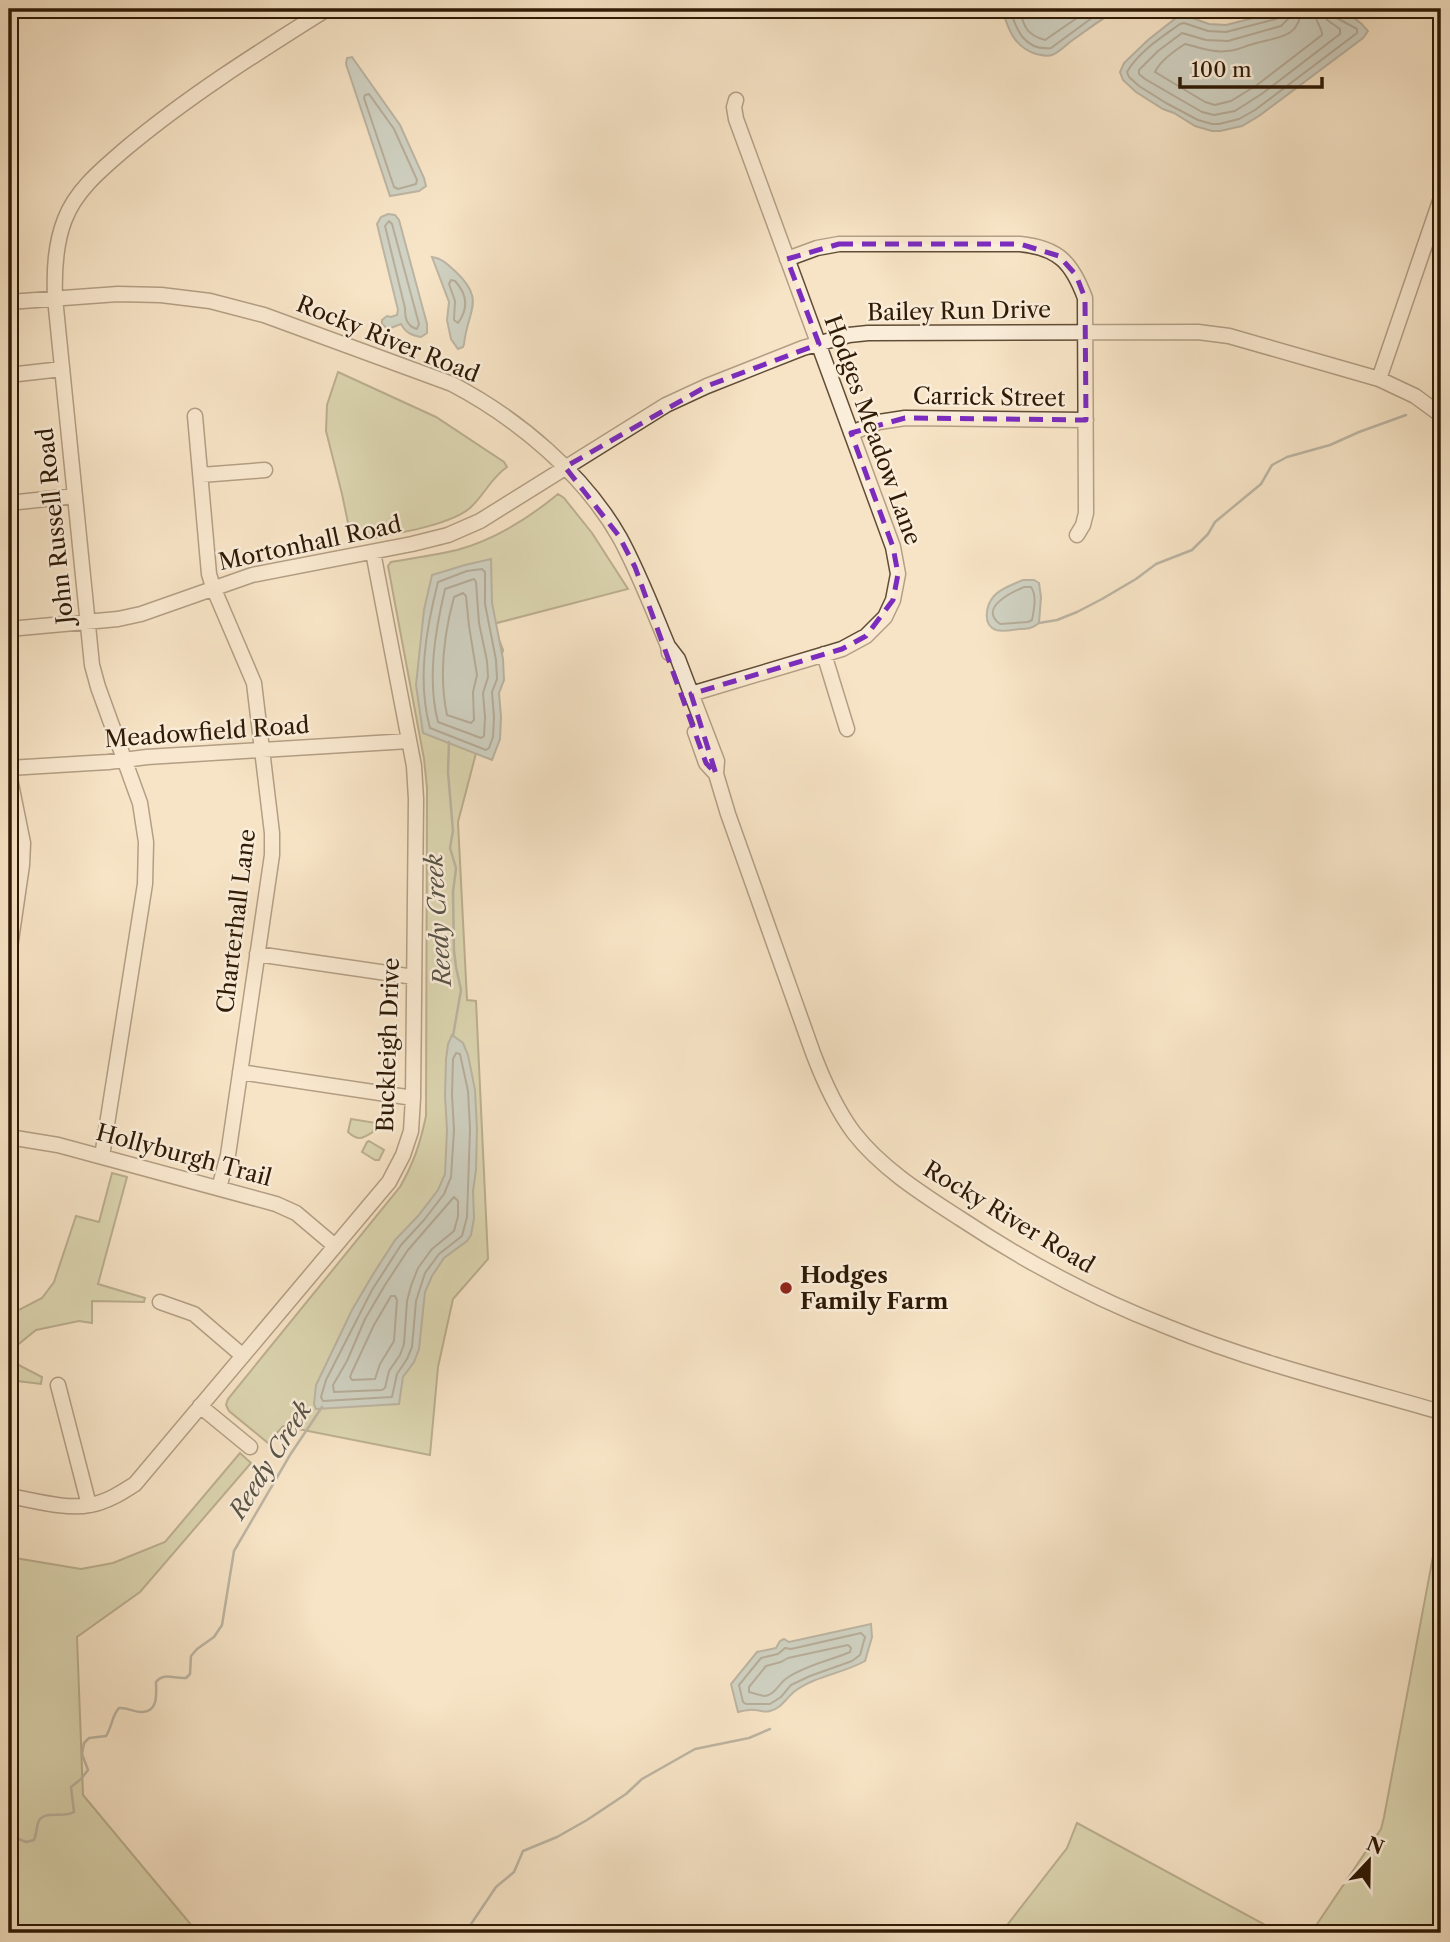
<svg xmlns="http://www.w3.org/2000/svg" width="1450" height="1942" viewBox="0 0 1450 1942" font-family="'Libre Caslon Text',serif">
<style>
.green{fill:#bac597;stroke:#74704e;stroke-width:2}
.water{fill:#a1bcbf;stroke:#737b75;stroke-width:2}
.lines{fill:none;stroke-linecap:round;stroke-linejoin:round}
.shore{stroke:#686b62;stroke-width:2}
.stream{stroke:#737b75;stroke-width:2.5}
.minor-casing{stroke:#614c35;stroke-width:17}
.minor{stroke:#faedda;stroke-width:14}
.marked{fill:none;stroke:#7b2cbf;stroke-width:5;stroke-dasharray:14 9;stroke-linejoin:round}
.poi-dot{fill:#8f2418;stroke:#faedda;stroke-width:2.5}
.labels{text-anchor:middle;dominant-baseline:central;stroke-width:5;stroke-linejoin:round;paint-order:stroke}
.street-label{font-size:23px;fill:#2f1a05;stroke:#faedda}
.poi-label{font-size:23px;font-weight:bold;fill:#2f1a05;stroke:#faedda;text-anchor:start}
.water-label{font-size:24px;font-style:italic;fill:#575346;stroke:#faedda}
</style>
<rect width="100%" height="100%" fill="#f7e4c6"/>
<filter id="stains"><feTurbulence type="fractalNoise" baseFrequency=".00286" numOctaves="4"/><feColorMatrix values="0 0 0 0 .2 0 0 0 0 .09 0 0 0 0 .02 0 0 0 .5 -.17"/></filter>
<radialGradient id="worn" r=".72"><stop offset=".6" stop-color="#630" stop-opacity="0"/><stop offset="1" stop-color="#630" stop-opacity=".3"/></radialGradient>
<!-- green -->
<path class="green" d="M338,372L436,417L504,462L507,467C490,479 485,494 471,507C450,527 381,536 352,542L342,494L326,431L327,405Z
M558,494L564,498L592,533L628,589L493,624L503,650L458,822L467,1000L476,1001L488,1259L453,1299L438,1367L430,1455L283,1426L268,1443L229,1411L226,1405L228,1399L400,1187C414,1162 420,1144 426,1116L427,788L424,759L388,566L391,562C413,558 436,555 457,550C493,540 529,518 558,494Z
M351,1119L376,1123L373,1132C363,1138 359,1142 348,1132Z
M369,1141L384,1150L379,1160H375L362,1152L367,1142Z
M112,1173L127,1177L98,1284L145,1298L144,1302L92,1301V1323L79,1321L36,1330L9,1352V1315L42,1298L54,1282L76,1216L99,1222Z
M9,1360L42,1377L41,1384L9,1380Z
M240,1453L251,1463L140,1592L77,1637L83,1795L192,1926L204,1933H9V1557L81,1569L113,1563L165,1542Z
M1441,1514V1933H1311L1381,1829L1384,1817Z
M1077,1823L1280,1933H1001L1067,1848Z"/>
<!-- water -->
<path class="water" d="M1002,9H1119C1102,18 1086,31 1070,42C1065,46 1058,53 1052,55C1047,57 1041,55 1036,54C1014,47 1008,29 1002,9Z
M1289,9C1317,9 1349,5 1368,31L1363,38L1259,116L1242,126L1220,131H1212L1195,126L1174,113L1163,109L1136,92L1123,80L1120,72L1124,63L1148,40L1176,18L1184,15L1209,24L1226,25Z
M352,57L400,125L424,178L426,186L419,191L390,196L346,64L347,58Z
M388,214L395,215L399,220L427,324V333L421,337C411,335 406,333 401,324L388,329L382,324V320L387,316L391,317L397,315L398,310L377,224L381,217Z
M432,257C442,258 448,265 455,271C486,300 468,309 464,344L463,347L458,349L451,339L447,320L449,302Z
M491,559L492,603L503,659L504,680L499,693L501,717L500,739L492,760L423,733L416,685L424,610L432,575L465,565Z
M1023,580H1034L1039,583L1041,597L1039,623C1032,629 1027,629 1019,629C1012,630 1003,632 996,630C982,625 986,605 994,596C1001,588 1012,585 1023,580Z
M452,1035L463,1043L468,1055L475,1090L477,1129L476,1170L473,1191L474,1218L471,1235L467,1241L444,1258L432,1276L425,1292L419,1349L414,1362L403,1377L399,1404L316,1409L314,1404L316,1385L352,1310L372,1276L395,1240L418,1216L438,1190L445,1174L447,1130L445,1096L446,1059L448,1044Z
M871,1624L872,1637L865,1661C844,1673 815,1676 795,1691C786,1698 782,1708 770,1711C764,1713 761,1710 754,1710C750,1709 743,1711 738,1712L731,1684L757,1652L776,1648L780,1641L784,1639L789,1642Z"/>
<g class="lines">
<!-- shore -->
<path class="shore" d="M1010,9C1016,30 1025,51 1051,48L1104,9
M1019,9C1024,26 1026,35 1045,40L1090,9
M1281,9L1280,15L1276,19L1226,32L1208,31L1184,23L1180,24C1162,37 1138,52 1127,72L1129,77L1139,86L1166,103L1198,120L1212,124H1219L1239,119L1255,110L1357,33V29L1335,17L1333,9
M1290,9L1288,19L1281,26L1228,41L1206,40L1182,33L1158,51L1139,70V74L1145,79L1202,112L1214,115L1235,111L1263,93L1340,34V29L1327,20L1324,9
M1301,9C1300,39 1276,37 1253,44C1245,46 1236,51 1227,51C1212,53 1199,47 1185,44C1174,51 1160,61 1155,72L1205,102L1215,105L1231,101L1257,85L1322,35C1323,29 1314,20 1314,9
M369,94L394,129L417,180L416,184L398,189L394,187L364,98L365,95Z
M389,221L392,224L419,324L417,329C406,326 405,317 405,308L385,226Z
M451,280L455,281C467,294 469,308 458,323L454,320L455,301L449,284Z
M482,569L485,572V604L496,660L497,679L492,692L494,717L493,737L489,748L486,750L430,728C417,681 426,629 438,582L467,571Z
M474,579L476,582L479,623L487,661L488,677L483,693L485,717L484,736L481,738L438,722C427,679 435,632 445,589Z
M1024,587H1031C1037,595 1034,610 1032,620L1028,622L1000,624C978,608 1012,592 1024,587Z
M463,593L466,596L469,626L477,675L473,692L474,720L471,723L447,715C439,677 444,634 454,597Z
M456,1053L460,1054L468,1091L470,1129L467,1217L462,1236L439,1254L425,1273L416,1301L412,1347L407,1359L397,1374L392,1397L323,1401L321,1397L326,1380L372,1290L401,1245L424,1220L444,1194L451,1177L454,1130L452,1095L453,1059Z
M454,1197L458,1201V1216L454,1231L432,1249L418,1268L411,1286L407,1301L404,1344L400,1355L389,1371L385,1388L382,1390L334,1392L333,1385L347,1361L365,1319L385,1285L408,1250Z
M391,1296H395L397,1300L394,1341L380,1364L375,1379L352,1380L350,1377L352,1372L374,1325Z
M861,1633L865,1637L860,1655L852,1661L810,1676L791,1685L781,1697L770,1704H746L743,1702L739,1685L761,1658L778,1654L785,1648L791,1649Z
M848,1645L851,1648L850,1652C829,1661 806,1665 787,1678C779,1683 775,1695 765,1696C761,1696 753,1693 749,1692V1687L766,1666L781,1662L788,1658Z"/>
<!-- stream -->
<path class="stream" d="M1039,623L1057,620L1077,612L1102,599L1136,579L1156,564L1192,550L1208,534L1215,522L1261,484L1272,465L1287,457L1330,445L1359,432L1406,415
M449,742L448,772L453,831L450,848L456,868L453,892L454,951L456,967L461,990L453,1036
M9,1835L26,1842L34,1840C37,1834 36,1829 38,1823C42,1809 63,1819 74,1812L71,1787L81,1779L88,1770L82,1754L84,1743L89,1738L106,1736C112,1727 112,1715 119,1708C128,1707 135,1713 143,1712C159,1711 156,1692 156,1682C164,1672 174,1679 186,1678L190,1674L191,1656L197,1649L214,1637L222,1625L234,1551L290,1455L322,1407
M465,1933L496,1887L514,1872L523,1851L557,1837L587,1820L626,1794L642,1779L695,1749L749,1738L770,1729"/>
<!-- minor casing -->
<g class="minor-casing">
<path id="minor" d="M787,259L817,248L839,244H1020C1059,248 1072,263 1085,298L1086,513L1083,525L1077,535
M9,302L118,294L161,295L210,301L264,315L452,384C517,418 584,474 620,538C639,573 653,610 668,646L669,653
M9,375L62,369
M1379,379L1441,198
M195,416L209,574L213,587L254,683L272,833V855L228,1155L219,1188
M851,433L879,422L905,418L1086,420
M201,475L265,470
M9,503L75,496
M9,629L118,619L141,614L252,575L412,544L448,535L480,521L666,405L707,386L803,348L849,335L868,333L1198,332L1229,336L1379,379L1415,396L1441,415
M668,646L678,659L717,761L716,774L728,814L813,1053C824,1082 836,1109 854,1133C882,1169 924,1195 961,1219C1026,1262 1095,1299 1168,1327C1256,1363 1350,1386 1441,1412
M824,654L847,729
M691,694L842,649L866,636L885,617L893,600L898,574L893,547L736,119L734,107L736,100
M695,732L706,763L716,774
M9,768L108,762L147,757L409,741
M9,774L23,843L22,865L9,954
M257,954L414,977
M240,1072L413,1098
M9,1137L58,1145L276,1204L296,1213L335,1246
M102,1156L145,884L146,842L140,803L98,687L92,665L55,298C54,271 55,244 65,219C76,190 102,169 124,150C187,97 257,53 327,9
M160,1302L194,1314L243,1356
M58,1385L89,1505
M200,1406L250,1447
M9,1496C33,1500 67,1510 90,1505C107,1502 121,1493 135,1484L389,1182L403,1155L411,1131L413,1098L416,799L414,766L373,552"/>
</g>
<!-- minor -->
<use href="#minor" class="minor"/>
</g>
<!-- marked area -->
<path d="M0 0H1450V1942H0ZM839,244H1020L1059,256L1076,275L1085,298L1086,420L905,418L851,433L893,547L898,574L893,600L866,636L842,649L691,694L716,774L706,763L635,567L619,536L565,467L707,386L819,344L787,259Z" fill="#f7e4c6" fill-opacity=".55" fill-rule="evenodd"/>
<path class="marked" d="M839,244H1020L1059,256L1076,275L1085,298L1086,420L905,418L851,433L893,547L898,574L893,600L866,636L842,649L691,694L716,774L706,763L635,567L619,536L565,467L707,386L819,344L787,259Z"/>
<!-- markers -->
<circle class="poi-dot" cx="786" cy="1288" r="7"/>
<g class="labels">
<!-- street labels -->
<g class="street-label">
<text transform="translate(959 311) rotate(-1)">Bailey Run Drive</text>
<text transform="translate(388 339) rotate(22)">Rocky River Road</text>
<text transform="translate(989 397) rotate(1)">Carrick Street</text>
<text transform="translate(873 430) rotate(70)">Hodges Meadow Lane</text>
<text transform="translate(55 526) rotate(-96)">John Russell Road</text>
<text transform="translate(310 543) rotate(-12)">Mortonhall Road</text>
<text transform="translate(207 732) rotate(-4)">Meadowfield Road</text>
<text transform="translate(236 921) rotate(-83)">Charterhall Lane</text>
<text transform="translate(388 1045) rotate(-88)">Buckleigh Drive</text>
<text transform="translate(184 1155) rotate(15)">Hollyburgh Trail</text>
<text transform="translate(1009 1217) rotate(31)">Rocky River Road</text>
</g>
<!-- poi labels -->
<g class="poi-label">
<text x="800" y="1275">Hodges<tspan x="800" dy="26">Family Farm</tspan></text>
</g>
<!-- water labels -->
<g class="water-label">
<text transform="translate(438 920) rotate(-94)">Reedy Creek</text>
<text transform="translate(270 1460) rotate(-58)">Reedy Creek</text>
</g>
</g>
<!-- margin -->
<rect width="1450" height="1942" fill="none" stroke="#f7e4c6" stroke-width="35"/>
<rect x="10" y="10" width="1429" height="1921" fill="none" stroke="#2f1a05" stroke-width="3.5"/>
<rect x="18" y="18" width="1415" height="1907" fill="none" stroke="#2f1a05" stroke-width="2"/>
<!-- north arrow -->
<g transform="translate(1369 1861) rotate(22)" stroke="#faedda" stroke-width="5" paint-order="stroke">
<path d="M0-5L12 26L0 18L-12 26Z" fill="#2f1a05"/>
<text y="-10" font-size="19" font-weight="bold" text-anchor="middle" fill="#2f1a05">N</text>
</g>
<!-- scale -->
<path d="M1180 77v10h142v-10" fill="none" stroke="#2f1a05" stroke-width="3.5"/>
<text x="1191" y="77" font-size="21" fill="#2f1a05" stroke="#faedda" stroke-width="5" paint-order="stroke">100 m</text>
<rect width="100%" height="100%" filter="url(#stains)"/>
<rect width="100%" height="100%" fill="url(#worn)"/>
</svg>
